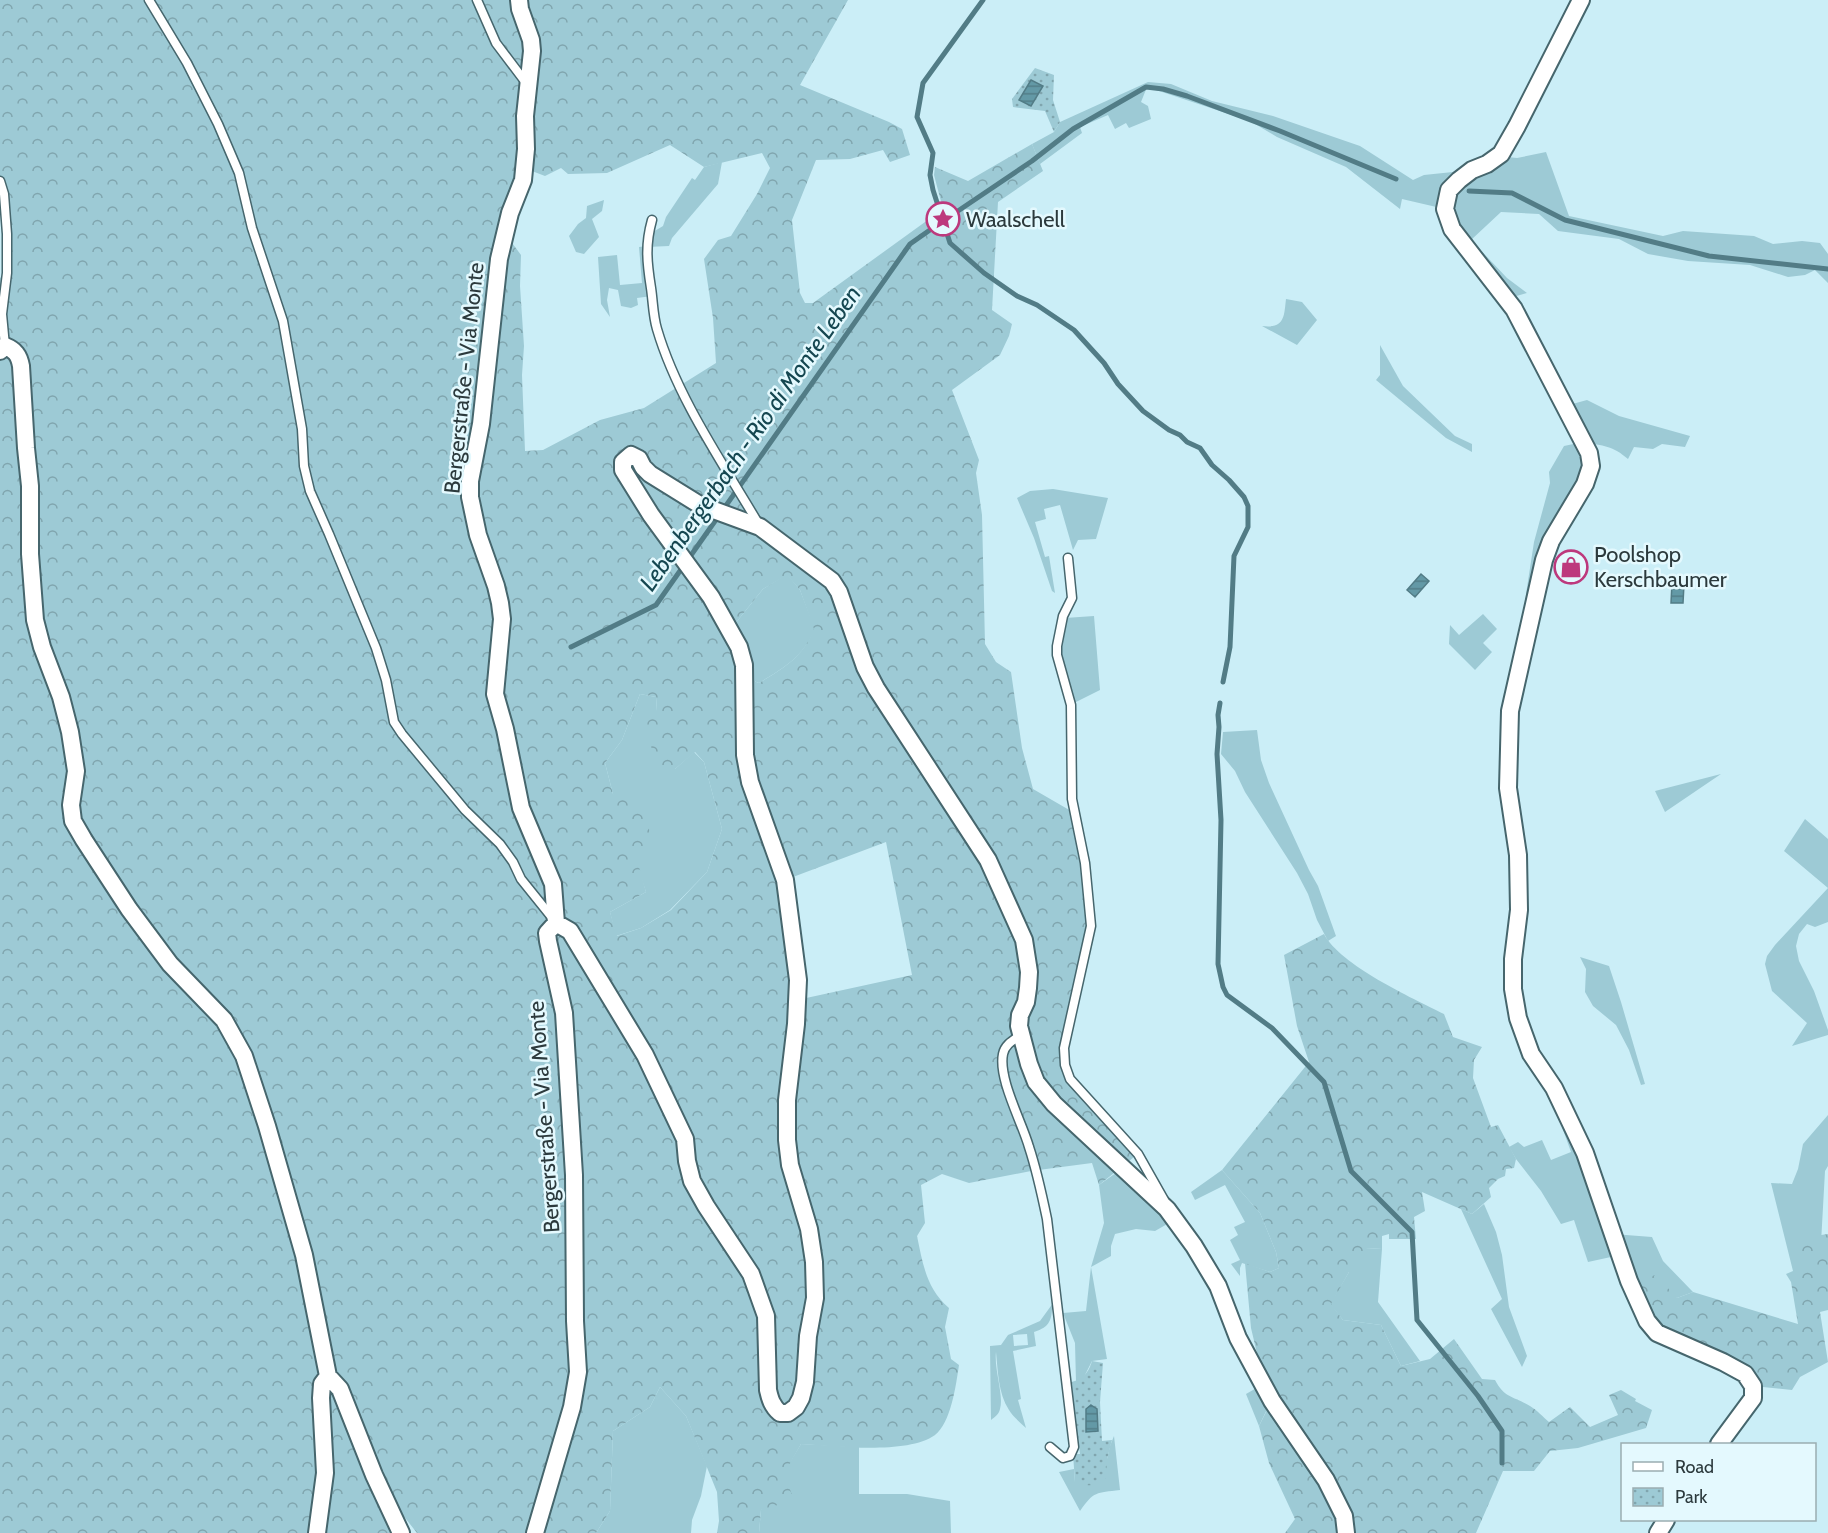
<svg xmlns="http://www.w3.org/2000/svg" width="1828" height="1533" viewBox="0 0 1828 1533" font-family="Cabin,sans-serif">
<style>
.green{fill:#9dcad5;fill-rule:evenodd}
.forest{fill:url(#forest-crowns);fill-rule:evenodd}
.park{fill:url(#park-dots)}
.water{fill:url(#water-rules);stroke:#527c86;stroke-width:1.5}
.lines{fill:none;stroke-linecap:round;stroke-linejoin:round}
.stream{stroke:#527c86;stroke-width:5}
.service-casing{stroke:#46666d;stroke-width:11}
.minor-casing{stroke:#46666d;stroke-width:20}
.service{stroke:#fff;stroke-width:8}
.minor{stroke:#fff;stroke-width:16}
.labels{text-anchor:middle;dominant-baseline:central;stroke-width:5;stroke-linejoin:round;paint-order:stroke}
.poi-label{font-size:22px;fill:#2c3a3d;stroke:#e4f9fe;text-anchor:start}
.street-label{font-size:22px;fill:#2c3a3d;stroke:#e4f9fe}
.water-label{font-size:24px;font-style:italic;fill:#154751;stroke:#e4f9fe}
</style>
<defs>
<pattern id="forest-crowns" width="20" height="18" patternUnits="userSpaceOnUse" patternTransform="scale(1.5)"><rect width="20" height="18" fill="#9dcad5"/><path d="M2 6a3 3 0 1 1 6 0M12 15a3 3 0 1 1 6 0" fill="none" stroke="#80a5ae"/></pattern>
<pattern id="park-dots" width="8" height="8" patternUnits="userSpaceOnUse" patternTransform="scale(1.5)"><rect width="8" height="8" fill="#9dcad5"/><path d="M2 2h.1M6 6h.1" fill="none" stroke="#80a5ae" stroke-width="1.8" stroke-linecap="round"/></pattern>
<pattern id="water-rules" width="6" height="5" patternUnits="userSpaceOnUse" patternTransform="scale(1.5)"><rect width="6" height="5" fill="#6399a6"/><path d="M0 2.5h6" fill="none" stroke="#527e88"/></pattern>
</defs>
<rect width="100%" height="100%" fill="#cbeef7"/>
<!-- green -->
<path class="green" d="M1148,82L1171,84L1212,101L1273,116L1360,146L1413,180L1424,175L1472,170L1507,157L1517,158L1546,152L1569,216L1663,236L1683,231L1754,236L1773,244L1802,241L1820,243L1828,254V283L1815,270L1805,275L1788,277L1750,265L1688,261L1648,254L1619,239L1558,231L1539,214L1501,212L1471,240L1507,278L1527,293L1506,299L1445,209L1402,199L1400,209L1346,167L1277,137L1250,121L1147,87L1141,102L1148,106L1151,119L1129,128L1126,123L1115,129L1108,115L1080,127L1082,133L1040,164L1032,144L1054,132L1060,122Z
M722,162L718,184L672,238L669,246L647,247L652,296L637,298L638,305L631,308L621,306L618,290L609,288L607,300L610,317L601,304L598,257L617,255L620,285L642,283L639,247L647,246L648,235L663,226L666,217L692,178L695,180L704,167Z
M604,200L602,211L592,219L599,237L584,254L576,252L569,236L578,224L586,218L587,206Z
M1286,299L1302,302L1317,320L1297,345L1262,326C1285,329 1284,316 1286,299Z
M1380,345L1403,386L1455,436L1472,444V452L1446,438L1376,380L1380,375Z
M1587,400L1619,416L1690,436L1685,447L1662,444L1653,449L1634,447L1628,459C1613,446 1603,445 1584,443L1589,453L1534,597L1526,594L1534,542L1550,483L1549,472L1564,446L1583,442L1565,406Z
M1053,489L1108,498L1096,539L1078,540L1073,550L1060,505L1044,509L1046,519L1035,522L1045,557L1049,556L1055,593L1052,591L1034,538L1017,498L1030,491Z
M787,574L800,590L815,629C803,657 784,668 759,683L751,680L730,630L763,589Z
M1483,614L1497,629L1483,643L1492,652L1475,670L1449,644L1450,625L1459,635Z
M1094,616L1100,690L1074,703L1060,654L1065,618Z
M640,694L656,697L657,711L675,769L694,752L704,762L722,829L707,872L670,910L641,928L616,936L610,912L646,892L613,794L605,763L622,740Z
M1257,730L1261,760L1269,783L1309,870L1318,886L1336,936L1328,941L1317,920L1308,894L1297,873L1245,792L1235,771L1221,754L1223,732Z
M1721,774L1665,812L1655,791Z
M1805,819L1828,839V922L1815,927L1807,924L1799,934L1796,946L1799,961L1814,991L1828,1030V1035L1792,1046L1807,1023L1772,991L1765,964L1767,956L1775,945L1828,888L1784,851Z
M1580,957L1609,966L1621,1002L1645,1084L1641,1085L1629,1050L1616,1025L1593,1006L1585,992L1586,969Z
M1828,1115V1166L1825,1171L1821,1243L1801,1282H1791L1786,1274L1793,1271L1771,1183L1792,1184L1798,1169L1803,1144Z
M1571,1125L1613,1234L1652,1237L1663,1261L1693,1292L1677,1298L1629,1281L1620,1255L1588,1262L1574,1220L1561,1224L1541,1191L1516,1159L1509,1147L1518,1142L1524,1147L1542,1140L1551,1160L1571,1152L1562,1127Z
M1120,1170L1169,1223L1155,1231L1136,1229L1115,1234L1111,1246V1256L1091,1267L1107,1359L1092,1361L1083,1379L1076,1382L1075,1343L1063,1313L1086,1311L1091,1267L1104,1223L1099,1185Z
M1222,1170L1260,1213L1276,1252L1279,1268L1270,1272L1242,1263L1240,1268V1276L1231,1264L1240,1260L1230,1240L1238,1235L1234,1227L1245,1222L1225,1185L1195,1200L1191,1192Z
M1484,1204L1496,1232L1502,1255L1509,1307L1527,1356L1522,1367L1491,1309L1502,1299L1461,1209L1472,1214Z
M1366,1248L1382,1249L1378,1302L1420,1361L1401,1366L1381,1325L1343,1320L1330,1304L1349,1272L1366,1271Z
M1056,1299L1057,1306L1052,1310C1051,1324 1046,1328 1034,1332L1036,1346L1013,1351L1021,1399L1018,1400L1026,1428C1021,1423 1013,1417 1009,1410C998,1393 998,1371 996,1352C994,1370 1004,1395 1000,1409C999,1414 995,1417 991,1420L990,1346L1001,1345L1008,1335L1040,1321ZM1027,1334L1028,1345L1014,1346L1013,1335Z
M1260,1386L1270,1403L1259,1426L1246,1394Z
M660,1387L686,1416L707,1466L701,1496L692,1520L691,1533H596L610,1511L613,1431L650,1407Z
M1114,1436L1120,1490C1096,1493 1094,1491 1080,1511L1059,1472L1074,1469L1075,1482L1107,1459L1110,1446Z
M801,1444L859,1447V1494H907L950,1501L951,1533H759L761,1510Z"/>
<!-- forest -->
<path class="forest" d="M0,0H848L800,85L889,122L902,129L910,155L890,162L883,150L850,159L816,160L792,220L800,293L805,303H813L943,209L934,175L935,167L968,181L1032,144L1043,171L998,202L992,310L1012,324L1009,336L1000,355L952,390L979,460L976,473L982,515L985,644L996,662L1011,672L1022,748L1033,789L1071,811L1083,867L1090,918L1067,1023L1069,1080L1134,1157L1099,1185L1092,1163L1031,1171L969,1183L942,1174L921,1185L925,1223L917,1236C923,1264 926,1288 949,1308L945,1327L951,1359L959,1365C956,1385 951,1423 935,1435C907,1455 835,1446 801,1444L784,1474L794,1500L761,1510L759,1533H717L719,1521L717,1492L686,1416L660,1387L650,1407L613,1431L610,1511L596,1533H417L395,1505L385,1507L390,1533H0V278L7,272L0,181ZM670,145L704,167L762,153L770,168L757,194L731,236L718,240L704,259L713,318L716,363L644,408L600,420L543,450L525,451L522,375L524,346L520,286L521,255L504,232L524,168L545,176L561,168L568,174L607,173ZM787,575L800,590L814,629C803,657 784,668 759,683L751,680L730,630L763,589ZM640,694L656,697L657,711L647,712L643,726L659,767L675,769L695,752L704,762L722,829L707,872L671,910L641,928L617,936L610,912L646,892L636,856L652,838L639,800L613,794L605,763L622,740ZM886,842L912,975L797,1000L785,880Z
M1324,934C1340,965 1412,998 1444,1014L1453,1037L1482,1047L1474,1060L1473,1078L1491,1127L1498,1125L1516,1159L1514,1168L1506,1169L1505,1176L1498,1179L1489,1188L1491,1197L1472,1214L1422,1192L1425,1211L1414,1217L1416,1239H1389V1234L1382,1236V1249L1366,1248V1272H1349L1331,1304L1343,1320L1381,1325L1401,1366L1430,1359L1454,1339L1482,1379L1495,1380C1505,1399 1514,1396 1530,1406C1537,1410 1543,1417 1549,1422L1570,1407L1590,1427L1618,1415L1609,1395L1621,1390L1636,1399L1635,1401L1652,1410L1646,1428L1578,1448L1550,1451L1534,1471H1503L1476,1533H1285L1295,1519L1269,1463L1259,1426L1273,1398L1259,1362L1251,1328L1245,1263L1270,1272L1279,1268L1276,1252L1260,1213L1222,1170L1309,1062L1297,1026L1284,955Z
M1828,1234V1310L1820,1312L1828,1362L1800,1377L1792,1390L1753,1386L1657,1333L1629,1281L1656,1275L1677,1298L1693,1292L1798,1324L1791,1282H1801L1800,1241L1821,1243V1235Z"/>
<!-- park -->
<path class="park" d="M1035,68L1054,75L1053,100L1060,122L1054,132L1045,111L1013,107L1012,99Z
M1092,1361L1103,1363L1100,1402L1102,1441L1112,1440L1107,1459L1106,1478C1095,1487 1088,1487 1075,1482L1073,1454H1080L1078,1437H1073L1066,1383C1081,1381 1088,1375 1092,1361Z"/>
<!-- water -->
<path class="water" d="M1031,80L1043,86L1031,106L1019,100Z
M1421,574L1429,581L1415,597L1407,590Z
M1672,583L1684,584L1683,603H1671Z
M1091,1405L1097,1409L1098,1431L1086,1432V1409Z"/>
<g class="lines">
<!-- stream -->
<path class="stream" d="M983,0L923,83L917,117L933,153L930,175L933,190L950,243L984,273L1017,296L1037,305L1074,330L1104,363L1118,384L1143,411L1169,430L1180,435L1187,442L1200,448L1212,465L1229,480L1244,497L1248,506V527L1234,556L1230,647L1223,682
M1469,191L1512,193L1565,220L1709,256L1828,269
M949,217L1032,161L1073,129L1146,87L1163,89L1187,96L1280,131L1396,179
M571,647L656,605L910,244L937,225
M1220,703L1218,715L1219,727L1217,754L1221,820L1218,964L1223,987L1227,995L1272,1028L1324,1082L1351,1171L1412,1232L1417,1320L1478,1396L1502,1431V1463"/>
<!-- service casing -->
<g class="service-casing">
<path id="service" d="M149,0L187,63L218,124L239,173L252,228L283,321L302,429L304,466L310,491L329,534L376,648L386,680L394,722L402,734L465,810L500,844L513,862L521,879L554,920
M477,0L496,43L527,84
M0,181L4,194L7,234V273L2,314L5,346
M652,220C645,245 647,263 651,288C653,301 653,316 657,329C677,397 722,462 758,523
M1068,558L1072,598L1063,616L1057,646V655L1071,705L1072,799L1085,863L1091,926L1064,1048L1065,1065L1070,1079L1138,1154L1164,1200
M1021,1035C1014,1040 1005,1044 1003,1054C998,1079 1022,1122 1029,1147C1037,1171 1042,1195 1047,1219L1074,1447L1070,1456L1063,1458L1050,1447"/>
</g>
<!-- minor casing -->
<g class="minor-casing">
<path id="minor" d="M519,0L520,9L531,40L532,51L525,116L526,149L523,180L510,213L499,259L481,424L470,481V497L478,535L496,586L500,603L502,619L495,694L505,729L521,808L553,884L556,923L547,933L548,941L564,1013L574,1175L575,1321L578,1372L572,1407L535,1533
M1581,0L1517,126L1501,154L1487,164L1472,170L1459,180L1449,190L1445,209L1452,229L1514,309L1589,453L1591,466L1585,484L1551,541L1544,560L1510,711L1508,788L1518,855L1519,910L1513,959V989L1518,1018L1531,1054L1554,1088L1585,1153L1629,1281L1647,1321L1657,1333L1723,1362L1745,1374L1753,1386V1398L1719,1444
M0,351L5,346C15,350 19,355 21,366L26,448L30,486V554L35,620L42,647L61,697L70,732L76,771L71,805L73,821L84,840L129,909L170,964L224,1020L244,1056L267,1126L304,1255L328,1376L340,1389L374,1475L401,1533
M556,923L570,931L645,1055L685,1139L687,1161L692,1181L706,1206L751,1274L766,1316L768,1390C770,1399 772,1406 780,1413H788L796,1407L801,1398L805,1382L808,1336L815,1298L814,1262L809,1229L790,1165L787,1140V1100L796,1024L798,980L785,880L750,782L745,755L744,665L739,647L711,597L651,515L623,470V462L631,455L639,459L643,467L650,474L700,505L760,527L832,581L839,592L865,667L876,688L988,860L1024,940L1029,972L1028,988L1026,1002L1020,1015L1019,1026L1029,1064L1036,1082L1054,1104L1167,1209L1194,1246L1218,1286L1238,1338L1272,1401L1326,1480L1344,1516L1346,1533
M317,1533L325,1473L321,1398L322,1384L328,1376
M1658,1533L1666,1520"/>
</g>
<!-- service -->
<use href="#service" class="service"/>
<!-- minor -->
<use href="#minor" class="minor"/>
</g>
<!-- icons -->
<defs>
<g id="sight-ring" transform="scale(1.725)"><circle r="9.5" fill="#e4f9fe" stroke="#bd397d" stroke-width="1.5"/><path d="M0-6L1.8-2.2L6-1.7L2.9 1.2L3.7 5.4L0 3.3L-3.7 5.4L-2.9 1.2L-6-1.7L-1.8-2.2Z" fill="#bd397d"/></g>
<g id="shop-ring" transform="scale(1.725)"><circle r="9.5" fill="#e4f9fe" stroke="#bd397d" stroke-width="1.5"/><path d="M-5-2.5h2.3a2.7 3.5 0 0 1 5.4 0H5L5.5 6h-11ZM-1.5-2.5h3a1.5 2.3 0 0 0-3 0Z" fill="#bd397d"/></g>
</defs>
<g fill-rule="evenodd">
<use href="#sight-ring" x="943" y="219"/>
<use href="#shop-ring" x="1571" y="567"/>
</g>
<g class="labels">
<!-- poi labels -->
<g class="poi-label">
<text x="966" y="219">Waalschell</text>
<text x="1594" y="554">Poolshop<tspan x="1594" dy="25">Kerschbaumer</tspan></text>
</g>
<!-- street labels -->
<g class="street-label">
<text transform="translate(464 378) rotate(-84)">Bergerstraße - Via Monte</text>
<text transform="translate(544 1117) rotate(-94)">Bergerstraße - Via Monte</text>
</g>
<!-- water labels -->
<g class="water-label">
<text transform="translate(750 438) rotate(-55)">Lebenbergerbach - Rio di Monte Leben</text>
</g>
</g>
<!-- legend -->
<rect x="1621" y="1443" width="195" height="78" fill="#e4f9fe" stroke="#9aadb1" stroke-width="1.5"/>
<rect x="1633" y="1462" width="30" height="9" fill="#ffffff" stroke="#9aadb1" stroke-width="1.5"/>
<text x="1675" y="1473" font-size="18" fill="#2c3a3d">Road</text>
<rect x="1633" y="1488" width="30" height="18" fill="url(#park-dots)" stroke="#9aadb1" stroke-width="1.5"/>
<text x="1675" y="1503" font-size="18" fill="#2c3a3d">Park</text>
</svg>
